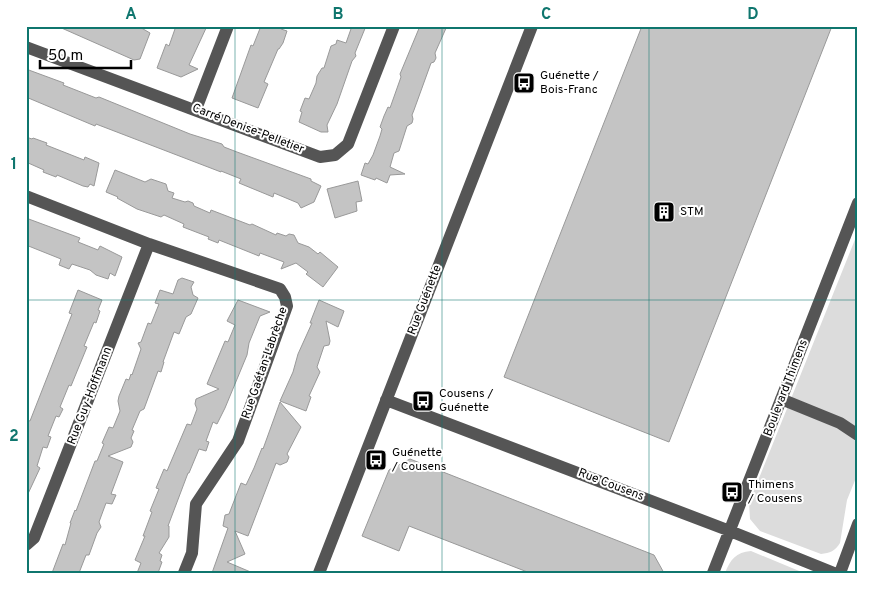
<svg xmlns="http://www.w3.org/2000/svg" width="884" height="599" viewBox="0 0 884 599" font-family="Overpass,sans-serif">
<style>
.green{fill:#dcdcdc}
.building{fill:#c4c4c4;stroke:#999}
.lines{fill:none;stroke-linecap:round;stroke-linejoin:round}
.minor{stroke:#555;stroke-width:12}
.grid{fill:none;stroke:#0f766e;stroke-width:1;stroke-opacity:0.55}
.labels{text-anchor:middle;dominant-baseline:central;stroke-width:4;stroke-linejoin:round;paint-order:stroke}
.poi-label{font-size:12px;fill:#000;stroke:#fff;text-anchor:start}
.street-label{font-size:12px;fill:#000;stroke:#fff}
.neatline{fill:none;stroke:#0f766e;stroke-width:2}
.grid-label{font-size:16px;text-anchor:middle;font-weight:bold;fill:#0f766e}
</style>
<rect width="100%" height="100%" fill="#fff"/>
<!-- green -->
<path class="green" d="M858,232V473L847,500L840,543C835,551 830,553 821,554L760,531L750,519L749,503Z
M751,551L804,573H725C730,560 736,552 751,551Z"/>
<!-- building -->
<path class="building" d="M57,26H138L150,33L140,59L134,60Z
M176,26H207L189,65L198,69L181,77L157,68L166,44L169,46Z
M261,26H283L281,29L287,31L283,43L279,49H278L264,82L268,84L258,108L232,98L251,45L253,46Z
M352,26H366L355,53L356,56L352,61L337,104L327,125L328,132H321L299,122L302,112L300,111L305,98L309,99L316,83L317,76L322,68H324L331,46L336,44L337,40L346,43Z
M420,26H447L435,53L436,58L434,62L431,63L414,110L412,115L413,119L412,123L407,126L399,151L394,153L390,167L405,174L390,175L387,183L376,178L375,180L361,175L365,163L368,164L373,155L380,136L382,129L380,127L384,116L388,107L390,108L401,77L400,74Z
M642,26H832L669,442L504,377Z
M26,69L64,83L63,85L96,98L99,97L190,134L222,144L224,147L237,152L311,179V181L321,186L314,202L301,208L298,203L274,193L273,197L239,183L241,179L221,171V172L96,124L95,126L26,97Z
M26,137L32,139L33,138L47,143L46,145L84,160L85,157L99,163L94,186L90,184L88,187L83,186L57,175L56,177L43,172L44,170L26,162Z
M115,170L145,182L151,179L166,184L168,191L174,193L172,198L185,202L188,201L193,203L194,206L210,213L211,210L250,225L252,224L276,235L277,233L286,236L289,234L294,235L298,243L309,247L318,254L320,252L338,267L323,287L306,274L308,272L296,263L281,269L284,262L260,253L259,256L219,240L218,243L208,239L209,237L183,227L184,224L164,215L161,217L137,209L117,198L118,197L106,192Z
M358,181L362,201L356,202L357,211L335,218L327,189Z
M26,218L80,238L78,242L98,250L100,246L122,257L115,276L110,273L108,279L96,275L90,270L72,264L69,269L59,265L61,259L26,245Z
M182,278L194,282L191,287L193,295L198,298L191,314L186,317L179,334L174,332L163,362H164L161,372L158,371L144,409L140,411L132,430L134,431L131,438L133,442L131,447L108,456L123,462L111,494L116,495L112,504L106,503L99,522L101,527L97,533L89,555H86L79,573H52L63,544L65,545L71,523H70L75,510L76,511L95,461H97L104,444L102,443L109,427L113,428L120,411L118,401L119,396L126,379L129,380L131,374L132,375L141,349L138,343L141,342L148,323L151,324L159,304L155,303L160,290L173,294L178,280Z
M78,290L102,300L98,310L100,311L96,323L94,322L84,346L87,347L71,386L69,385L60,407L63,409L59,417L56,416L48,436L51,437L47,448L43,447L37,466L40,468L26,498V420L30,421L72,314L69,313Z
M238,300L270,312L260,316L249,343L247,355L225,408L217,424L213,422L206,441L209,442L206,451L199,449L189,473H188L168,526H169V537L159,553L162,555L160,561L162,562L158,573H137L141,563L135,560L145,536H143L152,512L150,511L159,489L156,488L164,469L167,471L187,424L191,425L197,409L195,404L196,399L219,389L207,384L225,341L228,342L235,325L227,321Z
M319,300L344,311L338,327L326,321L330,341L329,345L324,346L317,367L320,372L309,396L311,397L306,411L280,401L293,372L298,354L312,323H310Z
M280,402L301,427L287,454L289,457L287,462L280,465L276,463L248,536L235,531L245,554L227,562L253,573H212L228,528L223,526L225,515L229,514L241,483L246,485L254,468L262,448L263,449Z
M410,459L654,555L664,573H530L409,526L399,551L362,536L389,470Z"/>
<g class="lines">
<!-- minor -->
<path class="minor" d="M26,47L320,157L335,155L348,144L394,26
M196,109L228,26
M26,196L149,244L280,289L285,297L287,306L238,441L196,504L192,553L184,573
M781,399L840,423L858,435
M386,400L730,531L834,573
M26,545L34,538L149,244
M319,573L532,26
M713,573L858,203
M840,573L858,524"/>
</g>
<!-- grid -->
<path class="grid" d="M235,26V573M442,26V573M649,26V573M26,300H858"/>
<!-- icons -->
<defs>
<g id="bus-square" transform="scale(1.125)"><rect x="-9" y="-9" width="18" height="18" rx="4" fill="#000" stroke="#fff"/><path d="M-5-6H5V4H4V6H2V4H-2V6H-4V4H-5ZM-3.5-4V0h7V-4ZM-3.5 1.2v1.5H-2V1.2ZM2 1.2v1.5H3.5V1.2Z" fill="#fff"/></g>
<g id="building-square" transform="scale(1.125)"><rect x="-9" y="-9" width="18" height="18" rx="4" fill="#000" stroke="#fff"/><path d="M-4-6H4V6H1V3H-1V6H-4ZM-2.5-4.3h1.7v1.8h-1.7ZM.8-4.3h1.7v1.8H.8ZM-2.5-1h1.7V.8h-1.7ZM.8-1h1.7V.8H.8Z" fill="#fff"/></g>
</defs>
<g fill-rule="evenodd">
<use href="#bus-square" x="524" y="83"/>
<use href="#building-square" x="664" y="212"/>
<use href="#bus-square" x="423" y="401"/>
<use href="#bus-square" x="376" y="460"/>
<use href="#bus-square" x="732" y="492"/>
</g>
<g class="labels">
<!-- poi labels -->
<g class="poi-label">
<text x="540" y="76">Guénette /<tspan x="540" dy="14">Bois-Franc</tspan></text>
<text x="680" y="212">STM</text>
<text x="439" y="394">Cousens /<tspan x="439" dy="14">Guénette</tspan></text>
<text x="392" y="453">Guénette<tspan x="392" dy="14">/ Cousens</tspan></text>
<text x="748" y="485">Thimens<tspan x="748" dy="14">/ Cousens</tspan></text>
</g>
<!-- street labels -->
<g class="street-label">
<text transform="translate(248 129) rotate(21)">Carré Denise-Pelletier</text>
<text transform="translate(425 300) rotate(-69)">Rue Guénette</text>
<text transform="translate(265 363) rotate(-71)">Rue Gaétan-Labrèche</text>
<text transform="translate(786 388) rotate(-69)">Boulevard Thimens</text>
<text transform="translate(90 396) rotate(-69)">Rue Guy-Hoffmann</text>
<text transform="translate(611 485) rotate(21)">Rue Cousens</text>
</g>
</g>
<!-- border -->
<rect width="884" height="599" fill="none" stroke="#ffffff" stroke-width="55"/>
<!-- scale -->
<path d="M40 60v8h91v-8" fill="none" stroke="#000000" stroke-width="2.5"/>
<text x="48" y="60" font-size="15" fill="#000000" stroke="#ffffff" stroke-width="4" paint-order="stroke">50 m</text>
<rect x="28" y="28" width="828" height="544" class="neatline"/>
<g class="grid-label">
<text x="131" y="19">A</text>
<text x="338" y="19">B</text>
<text x="546" y="19">C</text>
<text x="753" y="19">D</text>
<text x="14" y="169">1</text>
<text x="14" y="441">2</text>
</g>
</svg>
